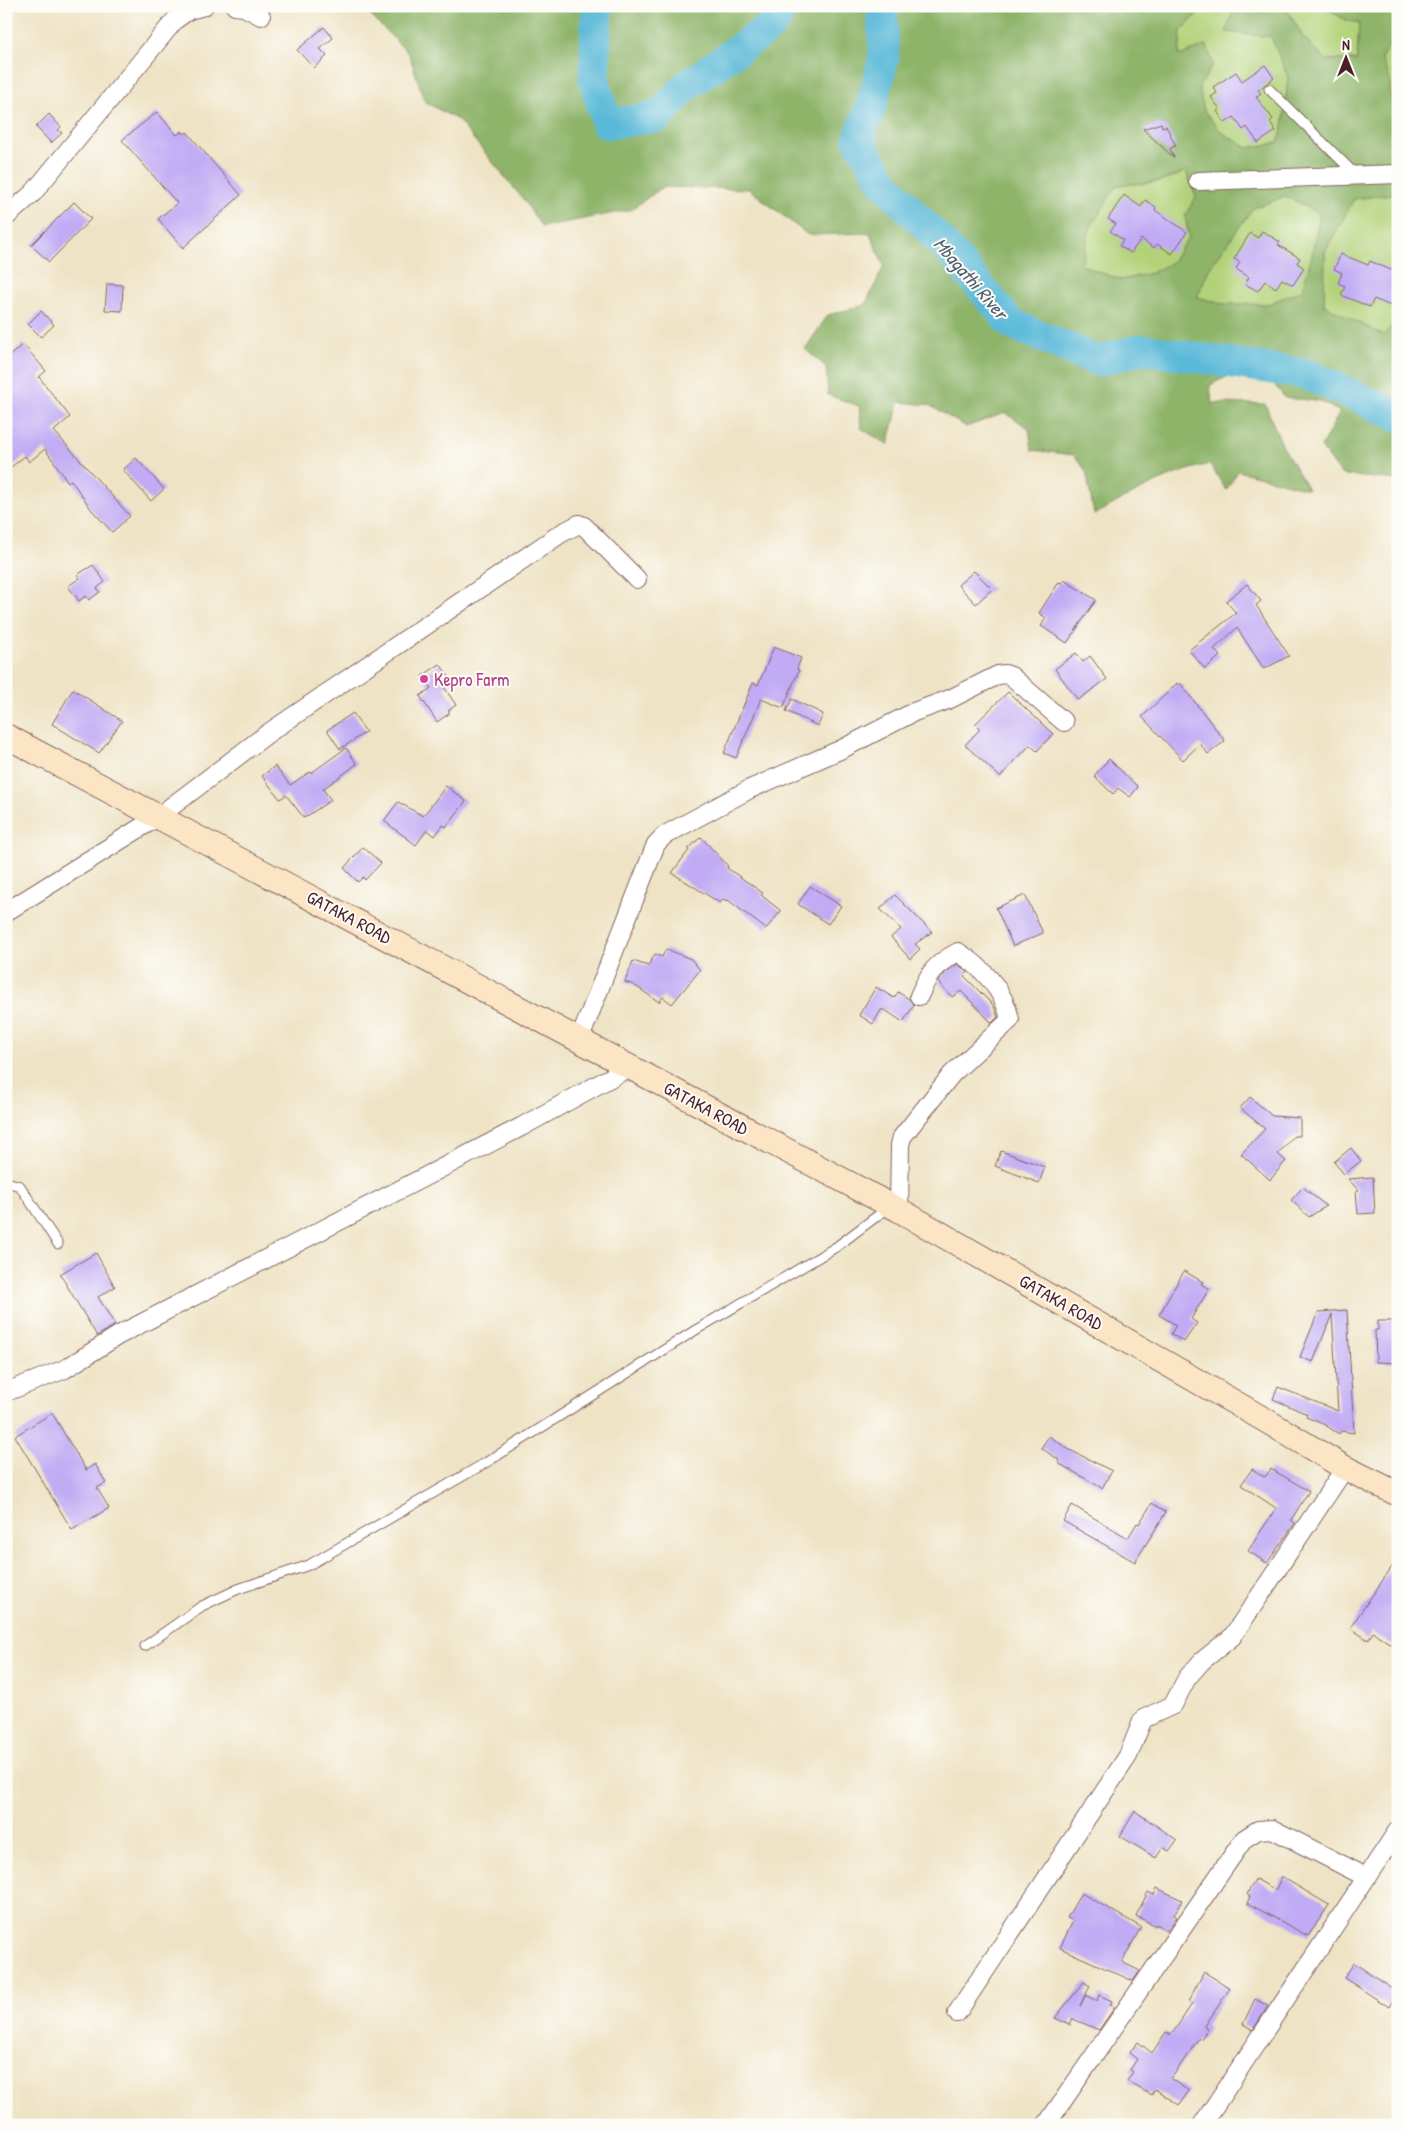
<svg xmlns="http://www.w3.org/2000/svg" width="1404" height="2131" viewBox="0 0 1404 2131" font-family="'Patrick Hand',sans-serif">
<style>
.green{fill:#b2d279;stroke:#7e7852}
.forest{fill:#8db469;stroke:#6c6a4a;fill-rule:evenodd}
.lines{fill:none;stroke-linecap:round;stroke-linejoin:round}
.river{stroke:#5ab9d8;stroke-width:31}
.building{fill:#c0abf4}
.lane-casing{stroke:#836461;stroke-width:11}
.street-casing{stroke:#836461;stroke-width:20}
.secondary-casing{stroke:#836461;stroke-width:26}
.lane{stroke:#fff;stroke-width:9}
.street{stroke:#fff;stroke-width:18}
.secondary{stroke:#fce5c4;stroke-width:24}
.hotel-dot{fill:#d1479c;stroke:#fdfcf7;stroke-width:2}
.labels{text-anchor:middle;dominant-baseline:central;stroke-width:4;stroke-linejoin:round;paint-order:stroke}
.hotel-label{font-size:18px;fill:#b23c85;stroke:#fdfcf7;text-anchor:start}
.street-label{font-size:18px;fill:#4a1f2b;stroke:#fdfcf7}
.water-label{font-size:19px;font-style:italic;fill:#505d70;stroke:#fdfcf7}
</style>
<rect width="100%" height="100%" fill="#fdfcf7"/>
<filter id="ink" filterUnits="userSpaceOnUse"><feTurbulence type="fractalNoise" baseFrequency=".02" numOctaves="2"/><feDisplacementMap in="SourceGraphic" scale="10" xChannelSelector="R" yChannelSelector="G"/><feConvolveMatrix kernelMatrix="1 2 1 2 8 2 1 2 1" color-interpolation-filters="sRGB"/></filter>
<filter id="wash" filterUnits="userSpaceOnUse"><feTurbulence type="fractalNoise" baseFrequency=".0096" numOctaves="4" result="noise"/><feDisplacementMap in="SourceGraphic" scale="20" xChannelSelector="R" yChannelSelector="G"/><feGaussianBlur stdDeviation="1.12" result="paint"/><feColorMatrix in="noise" values="0 0 0 0 0 0 0 0 0 0 0 0 0 0 0 0 0 1.4 0 .05"/><feComposite in="paint" operator="in"/></filter>
<g filter="url(#wash)">
<rect width="100%" height="100%" fill="#eee3c5"/>
<!-- green -->
<path class="green" d="M1205,6H1237L1233,10L1272,37L1288,77L1283,128L1278,143L1248,148L1221,132L1204,111L1198,87L1213,65L1179,57L1181,31Z
M1285,6H1323L1345,20L1359,23L1357,60H1326L1303,37Z
M1398,34V108L1392,105L1389,77L1380,58Z
M1186,171L1196,197L1185,216L1189,237L1172,262L1152,273L1121,280L1081,265L1090,228L1117,185C1142,183 1165,184 1186,171Z
M1398,193V320L1383,335L1324,305L1325,252L1354,199Z
M1286,196L1320,214L1312,259L1302,290L1268,304H1223L1197,297L1209,269L1253,208Z"/>
<!-- forest -->
<path class="forest" d="M364,6H1205L1181,31L1179,56L1207,45L1213,65L1199,87L1204,111L1221,132L1248,148L1278,143L1283,128L1288,77L1271,37L1226,32L1233,10L1237,6H1285L1303,37L1326,60H1357L1359,23L1345,20L1323,6H1398V34L1381,58L1389,77L1392,105L1398,108V193L1354,199L1325,252L1324,305L1383,335L1398,320V480L1342,475L1321,447L1340,412L1320,401L1285,398L1250,353L1228,376L1210,385L1212,403L1265,404L1283,447L1308,489L1238,471L1226,490L1210,464C1168,473 1132,494 1094,515L1086,471L1074,455L1032,450L1029,428L1005,413L966,427L929,405L899,402L888,445L861,428L859,406L828,395L826,367L805,349L828,315L865,305L884,266L870,233L808,235L749,189L663,187L630,210L542,227L523,199L458,120L425,102L409,54L368,13ZM1186,171L1196,197L1185,216L1189,237L1172,262L1152,273L1121,280L1081,265L1090,228L1117,185C1142,183 1164,183 1186,171ZM1286,196L1320,214L1311,259L1302,290L1268,304H1223L1197,297L1209,269L1253,208Z"/>
<g class="lines">
<!-- river -->
<path class="river" d="M597,6L594,80L607,124L658,117L686,86L770,27L784,6
M882,6L884,57L872,104L858,139L884,183L947,248L1012,324L1098,361L1141,349L1305,374L1347,392L1398,416"/>
</g>
<g id="blocks">
<!-- building -->
<path class="building" d="M324,27L333,38L320,49L327,56L314,68L297,50Z
M1265,65L1274,78L1258,90L1261,93L1256,97L1273,119L1270,122L1276,131L1258,143L1247,127L1243,130L1234,117L1225,123L1217,111L1220,109L1211,97L1217,93L1213,87L1236,72L1242,81Z
M157,112L177,135L182,131L184,134L187,132L241,195L183,248L158,219L177,203L122,140Z
M49,114L61,127L58,130L62,133L51,143L36,127Z
M1161,123L1162,127L1166,126L1176,146L1170,148L1174,158L1143,129Z
M1124,195L1141,207L1145,200L1156,207L1155,210L1187,232L1172,254L1157,244L1154,248L1141,239L1131,253L1119,246L1123,240L1110,231L1116,224L1108,219Z
M74,202L91,219L49,262L31,245Z
M1262,231L1280,242L1278,245L1300,258L1297,263L1304,268L1293,285L1282,279L1276,288L1265,281L1258,291L1245,284L1249,277L1236,269L1240,262L1234,259L1250,233L1258,238Z
M1341,254L1368,265L1370,261L1398,273V309L1374,299L1370,307L1341,295L1345,286L1338,283L1342,273L1334,269Z
M107,284L123,285L122,311L105,310Z
M41,311L54,325L41,337L28,324Z
M23,344L46,371L39,377L70,417L54,431L130,516L112,532L91,509L71,480L68,482L45,449L29,462L25,456L6,471V359Z
M136,458L164,489L151,501L123,470Z
M93,565L105,582L97,588L100,592L89,600L86,596L79,601L68,586L80,578L77,575Z
M974,571L992,589L976,604L958,585Z
M1064,580L1096,600L1067,643L1041,626L1046,618L1039,613L1059,582L1062,583Z
M1247,584L1261,601L1256,605L1289,656L1264,669L1237,628L1214,649L1220,656L1205,669L1189,650L1236,613L1226,601Z
M774,647L801,658L797,669L799,670L783,708L761,699L736,758L724,753L753,683L758,685Z
M1076,653L1083,662L1090,656L1107,679L1078,700L1055,669Z
M440,664L452,681L444,687L456,705L448,711L450,713L437,722L420,696L431,688L422,676Z
M1177,683L1178,685L1180,683L1225,741L1208,754L1200,744L1183,760L1142,717Z
M73,689L122,721L99,753L52,724Z
M1008,692L1053,734L1037,751L1030,745L1000,777L965,745L980,729L975,724Z
M792,699L823,714L818,726L786,711Z
M353,713L366,732L340,749L327,730Z
M346,748L357,764L323,789L331,800L304,818L286,795L280,799L262,776L275,766L290,785L310,772L311,773Z
M1109,759L1138,787L1130,797L1118,788L1113,794L1094,776Z
M446,786L466,801L446,827L443,825L435,836L427,830L416,845L384,821L398,802L423,816Z
M701,837L728,866L727,868L763,893L761,895L781,911L766,929L728,900L727,901L723,899L720,903L672,873L689,850L688,849Z
M363,847L381,863L365,880L363,877L358,882L344,868Z
M810,886L841,906L828,924L798,904Z
M895,895L932,932L915,944L920,949L910,959L891,937L901,929L880,909Z
M1025,895L1043,933L1013,946L996,908Z
M666,949L691,959L700,970L672,1004L663,997L659,1002L634,985L625,982L633,961L648,966L655,954L662,957Z
M957,964L968,972L964,976L994,1006L998,1017L992,1023L961,991L952,997L938,982L945,973Z
M876,987L894,998L898,992L909,999L914,1005L903,1022L885,1010H881L873,1024L859,1015Z
M1250,1097L1272,1116L1300,1118V1136H1294L1278,1154L1286,1161L1270,1180L1241,1154L1265,1129L1240,1108Z
M1351,1148L1361,1161L1344,1174L1334,1162Z
M1001,1151L1045,1167L1039,1183L995,1166Z
M1373,1177L1375,1213L1358,1214L1356,1191H1359L1348,1179Z
M1303,1187L1326,1206L1309,1217L1291,1200Z
M96,1253L115,1287L98,1297L115,1325L97,1336L60,1274Z
M1184,1271L1203,1282L1201,1284L1209,1289L1191,1319L1197,1323L1184,1342L1171,1334L1176,1325L1159,1315Z
M1347,1310L1354,1433L1341,1431L1339,1434L1325,1425L1306,1417L1307,1414L1273,1399L1278,1387L1338,1411L1332,1314L1313,1362L1300,1357L1318,1312Z
M1378,1321H1398V1363L1376,1362L1375,1330H1378Z
M52,1413L86,1470L95,1464L106,1483L97,1488L109,1508L72,1530L15,1436Z
M1049,1436L1068,1449L1112,1471L1102,1488L1058,1463L1059,1460L1041,1448Z
M1252,1469L1265,1477L1271,1469L1309,1491L1291,1520L1295,1523L1267,1563L1248,1551L1276,1508L1241,1485Z
M1152,1503L1166,1512L1135,1562L1063,1521L1072,1505L1128,1538L1137,1523L1139,1524Z
M1398,1558V1649L1373,1632L1368,1640L1350,1628Z
M1135,1811L1177,1840L1169,1851L1163,1847L1156,1858L1120,1836Z
M1282,1877L1329,1905L1308,1936L1247,1903L1250,1897L1247,1894L1256,1879L1275,1890Z
M1157,1888L1182,1900L1174,1915L1177,1917L1167,1931L1157,1924L1156,1926L1136,1916L1148,1892L1154,1895Z
M1081,1893L1141,1927L1122,1962L1140,1971L1133,1981L1060,1948L1073,1921L1067,1918Z
M1354,1963L1398,1992L1389,2007L1344,1978Z
M1204,1972L1230,1988L1205,2026L1208,2028L1201,2039L1199,2038L1171,2079L1189,2091L1179,2105L1155,2089L1151,2095L1127,2081L1133,2072L1130,2070L1137,2059L1129,2053L1138,2042L1152,2053L1166,2032L1170,2035L1174,2031L1192,2004L1188,2002Z
M1084,1982L1090,1986L1080,2006L1085,1995L1097,2001L1099,1995L1112,2001L1110,2005L1115,2007L1099,2030L1073,2019L1070,2025L1055,2018Z
M1255,1999L1268,2006L1253,2030L1243,2024Z"/>
</g>
</g>
<g filter="url(#ink)">
<use href="#blocks" fill-opacity="0" stroke="#836461" stroke-width="1"/>
<g class="lines">
<!-- lane casing -->
<g class="lane-casing">
<path id="lane" d="M1269,89L1356,175
M6,1184L10,1183L20,1186L58,1244
M145,1646L202,1606L238,1589L309,1565L487,1462L694,1331L836,1247L889,1207"/>
</g>
<!-- street casing -->
<g class="street-casing">
<path id="street" d="M235,6L244,7L261,16
M1198,181L1398,174
M6,217L33,193L175,20L189,10L204,6
M6,912L159,816L267,734L560,534L579,524L584,526L637,579
M579,1041L656,844L665,835L750,789L842,749L914,712L950,699L998,675L1005,674L1011,676L1064,722
M899,1210L900,1145L902,1137L952,1074L1010,1020C1005,991 982,967 958,952C935,964 929,973 919,996
M6,1392L65,1369L119,1335L521,1127L630,1067
M957,2013L1128,1756L1143,1719L1173,1705L1187,1678L1202,1661L1232,1637L1345,1468
M1046,2125L1244,1839L1258,1830L1272,1829L1366,1877
M1202,2125L1398,1830"/>
</g>
<!-- secondary casing -->
<g class="secondary-casing">
<path id="secondary" d="M6,736L899,1210L1265,1420L1345,1468L1398,1494"/>
</g>
<!-- lane -->
<use href="#lane" class="lane"/>
<!-- street -->
<use href="#street" class="street"/>
<!-- secondary -->
<use href="#secondary" class="secondary"/>
</g>
</g>
<!-- markers -->
<circle class="hotel-dot" cx="424" cy="679" r="5"/>
<g class="labels">
<!-- hotel labels -->
<g class="hotel-label">
<text x="434" y="679">Kepro Farm</text>
</g>
<!-- street labels -->
<g class="street-label">
<text transform="translate(349 917) rotate(28)">GATAKA ROAD</text>
<text transform="translate(706 1108) rotate(28)">GATAKA ROAD</text>
<text transform="translate(1061 1302) rotate(30)">GATAKA ROAD</text>
</g>
<!-- water labels -->
<g class="water-label">
<text transform="translate(971 278) rotate(49)">Mbagathi River</text>
</g>
</g>
<!-- margin -->
<rect width="1404" height="2131" fill="none" stroke="#fdfcf7" stroke-width="25"/>
<!-- north arrow -->
<g transform="translate(1346 58)" stroke="#fdfcf7" stroke-width="4" paint-order="stroke">
<path d="M0-4L9 19L0 12L-9 19Z" fill="#4a1f2b"/>
<text y="-8" font-size="14" font-weight="bold" text-anchor="middle" fill="#4a1f2b">N</text>
</g>
</svg>
